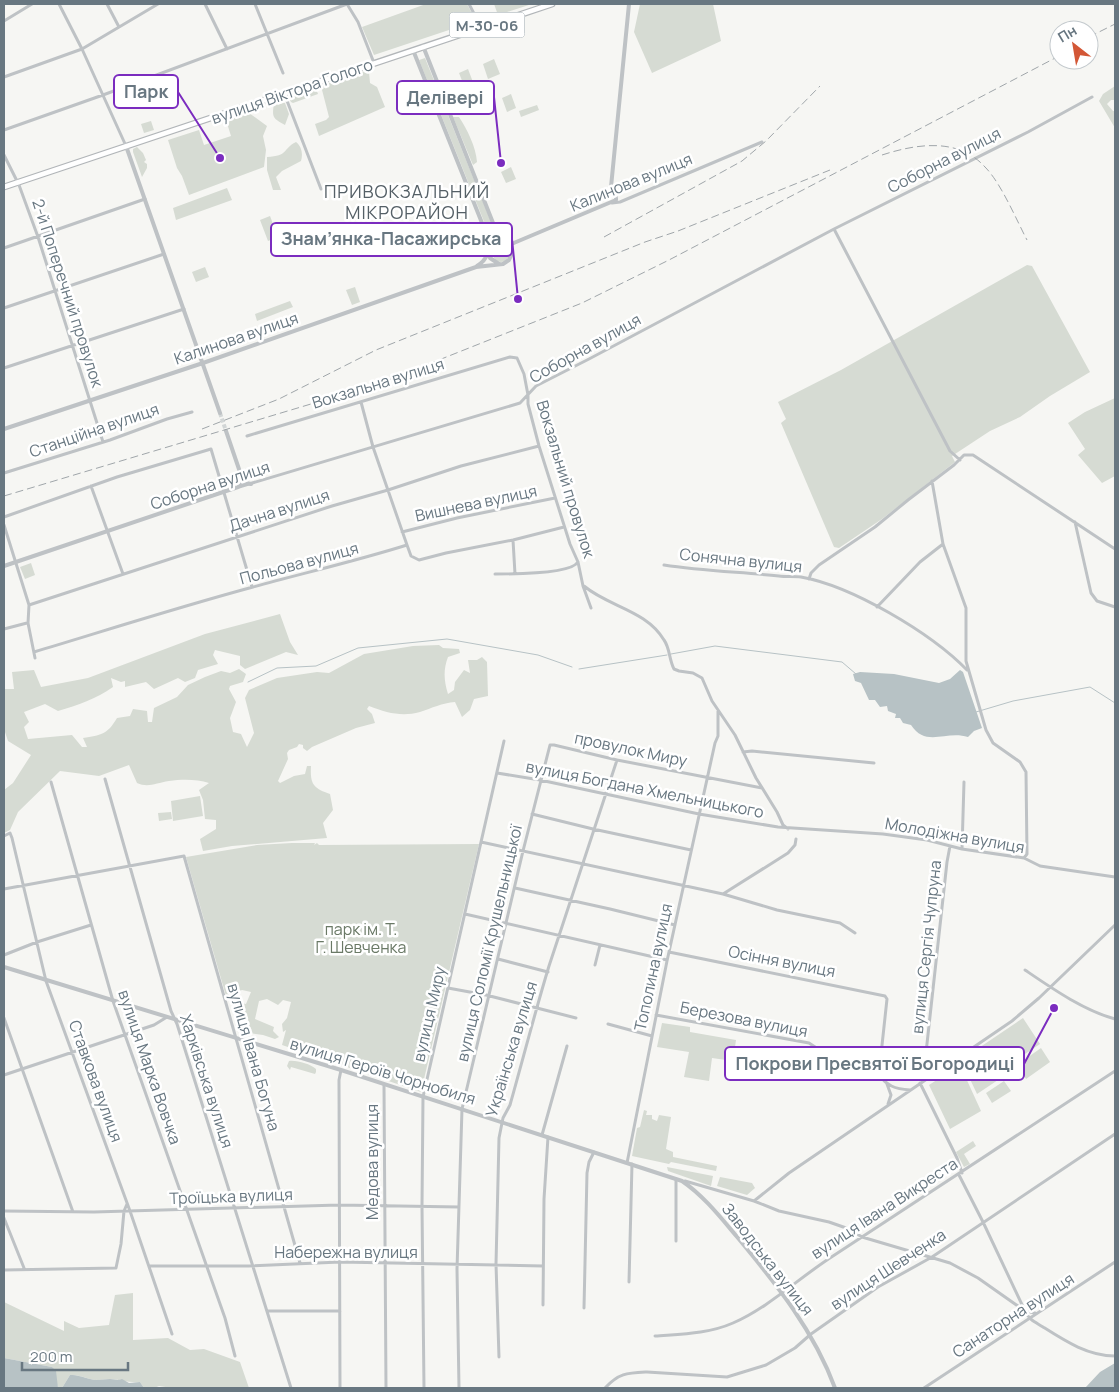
<svg xmlns="http://www.w3.org/2000/svg" width="1119" height="1392" viewBox="0 0 1119 1392" font-family="Manrope,sans-serif">
<style>
.green{fill:#d6dbd3}
.water{fill:#b7c2c5}
.lines{fill:none;stroke-linecap:round;stroke-linejoin:round}
.stream{stroke:#b7c2c5;stroke-width:1}
.tertiary-tunnel{stroke:#d2d6d6;stroke-width:4;stroke-dasharray:4 2;stroke-linecap:butt}
.primary-casing{stroke:#b2b6b9;stroke-width:7}
.minor{stroke:#bec2c5;stroke-width:3}
.tertiary{stroke:#bec2c5;stroke-width:4}
.primary{stroke:#fff;stroke-width:4.5}
.rail{stroke:#a0a6aa;stroke-width:1;stroke-dasharray:8 4;stroke-linecap:butt}
.labels{text-anchor:middle;dominant-baseline:central;stroke-width:5;stroke-linejoin:round;paint-order:stroke}
.shield{fill:#fff;stroke:#95a0a7;stroke-width:1}
.shield-label{font-size:15px;font-weight:bold;fill:#687781}
.street-label{font-size:16px;fill:#687781;stroke:#fff}
.park-label{font-size:16px;fill:#6a7966;stroke:#fff}
.neighbourhood-label{font-size:18px;letter-spacing:1px;fill:#556067;stroke:#fff}
.leader{fill:none;stroke:#7b2cbf;stroke-width:2}
.callout-dot{fill:#7b2cbf;stroke:#fff;stroke-width:2}
.callout{fill:#fff;stroke:#7b2cbf;stroke-width:2}
.callout-label{font-size:18px;text-anchor:middle;font-weight:bold;fill:#687781}
</style>
<rect width="100%" height="100%" fill="#f6f6f3"/>
<!-- green -->
<path class="green" d="M426,4H467L476,21L374,55L362,27Z
M494,4H532L498,15Z
M640,4H713L721,41L652,73L634,32Z
M425,58L491,222L485,224L419,60Z
M494,59L500,74L488,79L483,64Z
M468,69L479,98L470,101L459,73Z
M364,71L369,72L370,83L377,87L385,107L319,136L315,124L326,120L329,117L321,86Z
M315,86L318,94L293,103L291,102L289,98L293,94Z
M1115,86V100H1111L1107,104L1113,111H1115V128L1099,101L1103,94Z
M511,94L516,108L507,112L502,98Z
M279,100L285,103L289,114L285,125C272,118 272,117 274,103Z
M537,105L539,110L521,117L519,111Z
M249,113L267,126L263,136L266,150L264,167L189,195L182,176L177,168L168,140L199,130L204,145L231,136L226,120Z
M453,117H459C467,129 476,147 477,162L473,165Z
M151,121L154,130L144,133L141,124Z
M296,142C302,147 303,154 301,161L282,171L276,177L281,190H273L267,170V157C289,156 282,149 296,142Z
M137,147L143,153L146,160L144,162L147,164V168L142,177L133,152V149Z
M511,167L516,179L506,183L501,172Z
M227,188L232,200L176,220L173,208Z
M270,216L278,237L268,241L260,220Z
M493 254a8 8 0 1 1 16 0a8 8 0 1 1-16 0Z
M1027,265L1032,266L1090,372L1050,396L1020,417L990,431L952,456L955,462L882,519L839,548L834,547L781,423L786,419L778,402L841,370Z
M205,267L209,277L196,282L192,272Z
M355,287L360,302L352,305L346,290Z
M290,301L293,307L257,321L255,314Z
M1115,398V476L1102,483L1078,455L1085,449L1068,423L1085,412Z
M31,563L35,575L25,579L20,567Z
M280,614L290,642L298,655L286,652L245,669L240,665V656L215,650L213,655L218,664L198,670L195,678L185,682L178,678L154,689L146,682L125,687V681L121,682L111,678L113,687C96,699 78,705 58,711L45,704L24,712L29,722L24,727L28,739L72,735L82,747H87L83,738C101,735 107,735 117,718L130,716L133,709L147,711L148,722H152L154,708L177,697L188,685L205,677L221,671L230,673L239,669L246,674L243,682L230,686L229,689L236,702L230,718L233,732L241,734L247,747L254,733L245,698L249,690L277,678L317,672L329,673L364,654L413,646L439,645L443,648L459,649L460,653L448,657C443,670 444,681 448,694L454,690L455,682L464,670L470,673L468,660H477L482,657L487,662L488,696L474,699L470,710L462,717L455,702C442,703 432,708 420,712C402,717 387,713 369,706L367,709L372,714L375,723L356,728L312,747L307,751L303,748V745L299,744L297,747L289,750L287,753L288,759L278,781L280,783L294,776L305,774L307,766H311C310,784 313,788 330,794L333,810L323,823L327,838L232,846L203,851L200,839L216,829V820L205,819L203,800L199,790L209,783C197,779 182,779 169,781C156,783 148,788 137,783L129,765L99,776L60,771L18,812L10,830L4,833V790L13,783L31,755L8,741L4,729V689H14L12,672L34,670L41,687L88,678L205,634Z
M200,796L203,816L173,821L171,801Z
M171,812L172,819L159,821L158,813Z
M292,843H315L314,845L317,843L319,845L479,844L421,1092L282,1045L286,1030L283,1032L282,1024L287,1018L291,1002L283,1000L278,1005L267,999L259,1001L255,1019L274,1027L273,1031L279,1037L275,1039L263,1035L249,1033L247,1029L237,1028L239,1020L234,1002L246,1004L251,992L242,990L226,996L186,857L257,845Z
M1023,1018L1040,1044L1013,1062L1016,1068L977,1094L961,1060Z
M662,1023L690,1027V1032L736,1040L733,1061L712,1058L709,1081L684,1077L689,1052L657,1047Z
M1041,1048L1050,1062L1026,1079L1017,1065Z
M289,1061C297,1060 310,1064 316,1069V1072L315,1074L291,1067L290,1070L287,1066Z
M960,1065L981,1111L950,1129L929,1085Z
M1004,1081L1011,1091L992,1103L986,1093Z
M644,1110L647,1111L646,1115H652V1119L657,1121L659,1115L671,1117L666,1149L673,1152V1157L717,1166L716,1171L671,1162L669,1164L632,1156L637,1128L640,1127Z
M973,1141L976,1146L964,1154L970,1164L964,1167L956,1152Z
M667,1167L713,1176L711,1186L668,1171Z
M720,1177L752,1183L755,1188L747,1195L717,1186Z
M133,1293V1340L168,1338L190,1350L204,1349L240,1362L249,1388H172L159,1386L154,1388H144L140,1382C129,1383 121,1380 111,1379C104,1379 97,1381 90,1379C83,1377 78,1375 70,1375L62,1388H58L52,1367L4,1358V1302L64,1331V1321L79,1328L109,1325L115,1295Z"/>
<!-- water -->
<path class="water" d="M960,670L963,672L982,728L974,731L968,737C946,730 926,748 911,725L903,723L900,718H895L896,714L888,711L887,706L880,707L875,700H869L861,683L855,681L853,674L860,672L894,674L939,683L950,679Z
M4,1358L52,1367L56,1371L58,1388H4Z
M1115,1363V1388H1085L1100,1372Z
M70,1375C78,1375 82,1377 90,1379C97,1381 103,1379 110,1379C116,1379 117,1381 122,1379L129,1383L140,1382L144,1388H62Z"/>
<g class="lines">
<!-- stream -->
<path class="stream" d="M671,654L715,646L842,662L856,674
M579,669L667,655
M248,682L277,668L316,666L358,648L447,639L538,655L572,667
M976,712L1013,701L1090,687L1115,703"/>
<!-- tertiary-tunnel -->
<path class="tertiary-tunnel" d="M220,413L226,431"/>
<!-- primary casing -->
<g class="primary-casing">
<path id="primary" d="M4,187L552,4"/>
</g>
<!-- minor -->
<path class="minor" d="M59,4L82,49L126,146
M107,4L119,27
M205,4L227,49
M255,4L283,73
M469,4L481,27
M4,21L32,4
M4,77L82,49L158,4
M284,93L321,189
M4,130L103,95L347,4L358,22L374,63
M4,155L19,185L38,237L103,442
M612,203L620,202L762,142
M834,229L950,451L960,460
M4,248L145,199
M4,308L164,254
M4,368L184,309
M361,402L373,447L407,545
M247,436L510,357L517,358L524,374L528,395V404L539,446L570,544L578,562L583,586L591,608
M4,473L110,440L167,419L192,412
M932,481L943,544L966,608V661L986,730L993,743L1020,762L1026,772L1027,854L1024,858
M91,486L123,574
M239,487L520,403L536,386L589,359L834,229L1028,132L1092,97
M4,517L117,477L211,449L252,587
M1075,522L1091,593L1097,601L1115,607
M4,525L29,605L28,623L35,658
M402,532L457,518L555,498
M513,540L515,574
M664,565C702,571 741,572 779,576C786,577 794,576 801,577C852,586 931,633 967,670
M495,574C511,574 571,574 578,562
M809,579L811,573L819,565L875,527L908,500L954,465L964,455H973L1115,549
M584,586C609,607 646,610 664,640C670,648 669,660 674,669L679,671L693,673L702,678L712,701L735,735L756,778L777,812L783,825L788,829
M29,605L332,506L388,490L461,466L539,446
M877,607L920,562L943,544
M4,629L27,623
M34,652C107,630 179,607 253,587C304,573 356,561 407,545L411,556L419,560L446,553L513,540L564,527
M743,752L752,751L874,763
M497,773L540,780L699,814L778,827L883,834L927,840L962,849L1024,858L1040,866L1115,877
M105,779L171,1011L177,1024L291,1388
M51,782L113,1001L225,1318L235,1356
M532,814L593,829L691,850
M4,836L10,833L12,838L46,981L130,1211L172,1334
M481,842L723,894L777,910L840,923L855,933
M962,849L964,782
M515,888L610,909L675,925
M4,889L184,856L300,1263
M723,894L788,853L795,845L796,839
M465,914L667,960
M669,952L885,996L887,999L879,1073C885,1086 896,1089 910,1090
M4,955L37,942L91,925
M498,959L548,972
M595,965L600,945
M1025,970C1053,989 1083,1010 1115,1019
M448,988L486,995L576,1018
M656,1015L809,1043L835,1060L869,1067L880,1073
M4,1018L73,1212
M608,1024L652,1036
M4,1075L154,1025L167,1017
M923,1080L947,862L950,846
M920,1083L957,1158L962,1173
M887,1084L891,1095L888,1104
M384,1085L386,1388
M542,1135L567,1046
M627,1163L667,961L715,743L718,736V711
M959,1175L983,1222L1025,1311L1035,1313
M685,1181L754,1201L779,1211L829,1222L849,1229L862,1237L950,1263L978,1278L1025,1311C1029,1320 1035,1322 1043,1327C1065,1341 1088,1356 1115,1356
M754,1201L789,1173L1012,1021L1039,998L1115,925
M4,1211L94,1212L339,1205L459,1207
M4,1218L24,1268
M676,1241V1179
M149,1266H248L340,1262L543,1266
M4,1270L116,1268L121,1244L124,1211L127,1204
M629,1282L632,1164
M543,1305L544,1199L548,1137
M584,1308L587,1173L589,1162L594,1152
M268,1311H340
M655,1336C681,1334 708,1334 733,1323C768,1308 800,1277 833,1256C927,1195 1021,1133 1115,1071
M499,1357L496,1264L499,1138L503,1118L510,1105C523,1059 535,1012 549,966C572,897 594,828 617,760
M340,1388L339,1080L341,1070
M424,1388L422,1206L423,1097L504,741
M459,1388L457,1269L462,1109L523,851L550,745H554L617,760L762,788
M605,1388C619,1373 627,1373 647,1372L727,1377L766,1365L795,1348L811,1334L878,1287L932,1257L1115,1134
M924,1388L1115,1262"/>
<!-- tertiary -->
<path class="tertiary" d="M423,46L497,233L503,242
M413,50L486,233C490,247 490,258 477,266
M126,146L220,413
M509,245L616,200V198L611,187L629,4
M4,429L203,363L476,267L503,264L509,260L512,253L509,245L503,242L493,244L489,251L490,258L499,264
M244,480L246,483L251,484
M4,566L238,487L242,484V478L226,431
M4,967L341,1070L682,1181C704,1196 721,1218 738,1238C777,1285 814,1331 835,1388"/>
<!-- primary -->
<use href="#primary" class="primary"/>
<!-- rail -->
<path class="rail" d="M1089,37L1115,24
M882,155C916,144 958,137 985,167C1001,183 1016,219 1027,240
M604,237L742,161L766,141L820,86
M202,429L279,399L376,350L645,242L678,231L830,170
M4,496L381,383L582,303L669,260L1059,56"/>
</g>
<g class="labels">
<!-- shield labels -->
<rect class="shield" x="449.5" y="12.5" width="75" height="25" rx="4"/>
<g class="shield-label">
<text x="487" y="25">М-30-06</text>
</g>
<!-- street labels -->
<g class="street-label">
<text transform="translate(292 91) rotate(-19)">вулиця Віктора Голого</text>
<text transform="translate(944 160) rotate(-27)">Соборна вулиця</text>
<text transform="translate(631 182) rotate(-22)">Калинова вулиця</text>
<text transform="translate(68 293) rotate(72)">2-й Поперечний провулок</text>
<text transform="translate(236 338) rotate(-19)">Калинова вулиця</text>
<text transform="translate(585 348) rotate(-29)">Соборна вулиця</text>
<text transform="translate(378 383) rotate(-17)">Вокзальна вулиця</text>
<text transform="translate(94 430) rotate(-19)">Станційна вулиця</text>
<text transform="translate(566 479) rotate(73)">Вокзальний провулок</text>
<text transform="translate(210 485) rotate(-18)">Соборна вулиця</text>
<text transform="translate(476 503) rotate(-12)">Вишнева вулиця</text>
<text transform="translate(279 510) rotate(-18)">Дачна вулиця</text>
<text transform="translate(741 560) rotate(6)">Сонячна вулиця</text>
<text transform="translate(299 563) rotate(-15)">Польова вулиця</text>
<text transform="translate(631 749) rotate(12)">провулок Миру</text>
<text transform="translate(645 789) rotate(11)">вулиця Богдана Хмельницького</text>
<text transform="translate(955 835) rotate(10)">Молодіжна вулиця</text>
<text transform="translate(489 943) rotate(-77)">вулиця Соломії Крушельницької</text>
<text transform="translate(926 947) rotate(-84)">вулиця Сергія Чупруна</text>
<text transform="translate(782 961) rotate(11)">Осіння вулиця</text>
<text transform="translate(653 967) rotate(-78)">Тополина вулиця</text>
<text transform="translate(429 1014) rotate(-77)">вулиця Миру</text>
<text transform="translate(744 1019) rotate(11)">Березова вулиця</text>
<text transform="translate(511 1049) rotate(-73)">Українська вулиця</text>
<text transform="translate(254 1057) rotate(74)">вулиця Івана Богуна</text>
<text transform="translate(150 1067) rotate(71)">вулиця Марка Вовчка</text>
<text transform="translate(383 1071) rotate(17)">вулиця Героїв Чорнобиля</text>
<text transform="translate(96 1081) rotate(70)">Ставкова вулиця</text>
<text transform="translate(207 1081) rotate(72)">Харківська вулиця</text>
<text transform="translate(372 1162) rotate(-90)">Медова вулиця</text>
<text transform="translate(231 1196) rotate(-2)">Троїцька вулиця</text>
<text transform="translate(884 1208) rotate(-33)">вулиця Івана Викреста</text>
<text x="346" y="1252">Набережна вулиця</text>
<text transform="translate(768 1259) rotate(52)">Заводська вулиця</text>
<text transform="translate(888 1269) rotate(-33)">вулиця Шевченка</text>
<text transform="translate(1013 1315) rotate(-33)">Санаторна вулиця</text>
</g>
<!-- park labels -->
<g class="park-label">
<text x="361" y="929">парк ім. Т.<tspan x="361" dy="18">Г. Шевченка</tspan></text>
</g>
<!-- neighbourhood labels -->
<g class="neighbourhood-label">
<text x="407" y="191">ПРИВОКЗАЛЬНИЙ<tspan x="407" dy="21">МІКРОРАЙОН</tspan></text>
</g>
</g>
<!-- callouts -->
<path class="leader" d="M220 158L178 92M501 163L494 97M518 299L512 239M1054 1008L1024 1064"/>
<g class="callout-dot">
<circle cx="220" cy="158" r="5"/>
<circle cx="501" cy="163" r="5"/>
<circle cx="518" cy="299" r="5"/>
<circle cx="1054" cy="1008" r="5"/>
</g>
<g class="callout">
<rect x="114" y="75" width="64" height="33" rx="5"/>
<rect x="397" y="81" width="97" height="33" rx="5"/>
<rect x="271" y="223" width="241" height="33" rx="5"/>
<rect x="725" y="1047" width="299" height="33" rx="5"/>
</g>
<g class="callout-label">
<text x="146" y="98">Парк</text>
<text x="445" y="104">Делівері</text>
<text x="391" y="245">Знам’янка-Пасажирська</text>
<text x="875" y="1070">Покрови Пресвятої Богородиці</text>
</g>
<!-- border -->
<rect width="1119" height="1392" fill="none" stroke="#687781" stroke-width="10"/>
<!-- north arrow -->
<g transform="translate(1074 45) rotate(329)"><circle r="24" fill="#ffffff" stroke="#c3c9cd"/>
<path d="M0-4L9 19L0 12L-9 19Z" fill="#d35736"/>
<text y="-8" font-size="14" font-weight="bold" text-anchor="middle" fill="#687781">Пн</text>
</g>
<!-- scale -->
<path d="M22 1362v8h106v-8" fill="none" stroke="#687781" stroke-width="2.5"/>
<text x="30" y="1362" font-size="15" fill="#687781" stroke="#ffffff" stroke-width="4" paint-order="stroke">200 m</text>
</svg>
